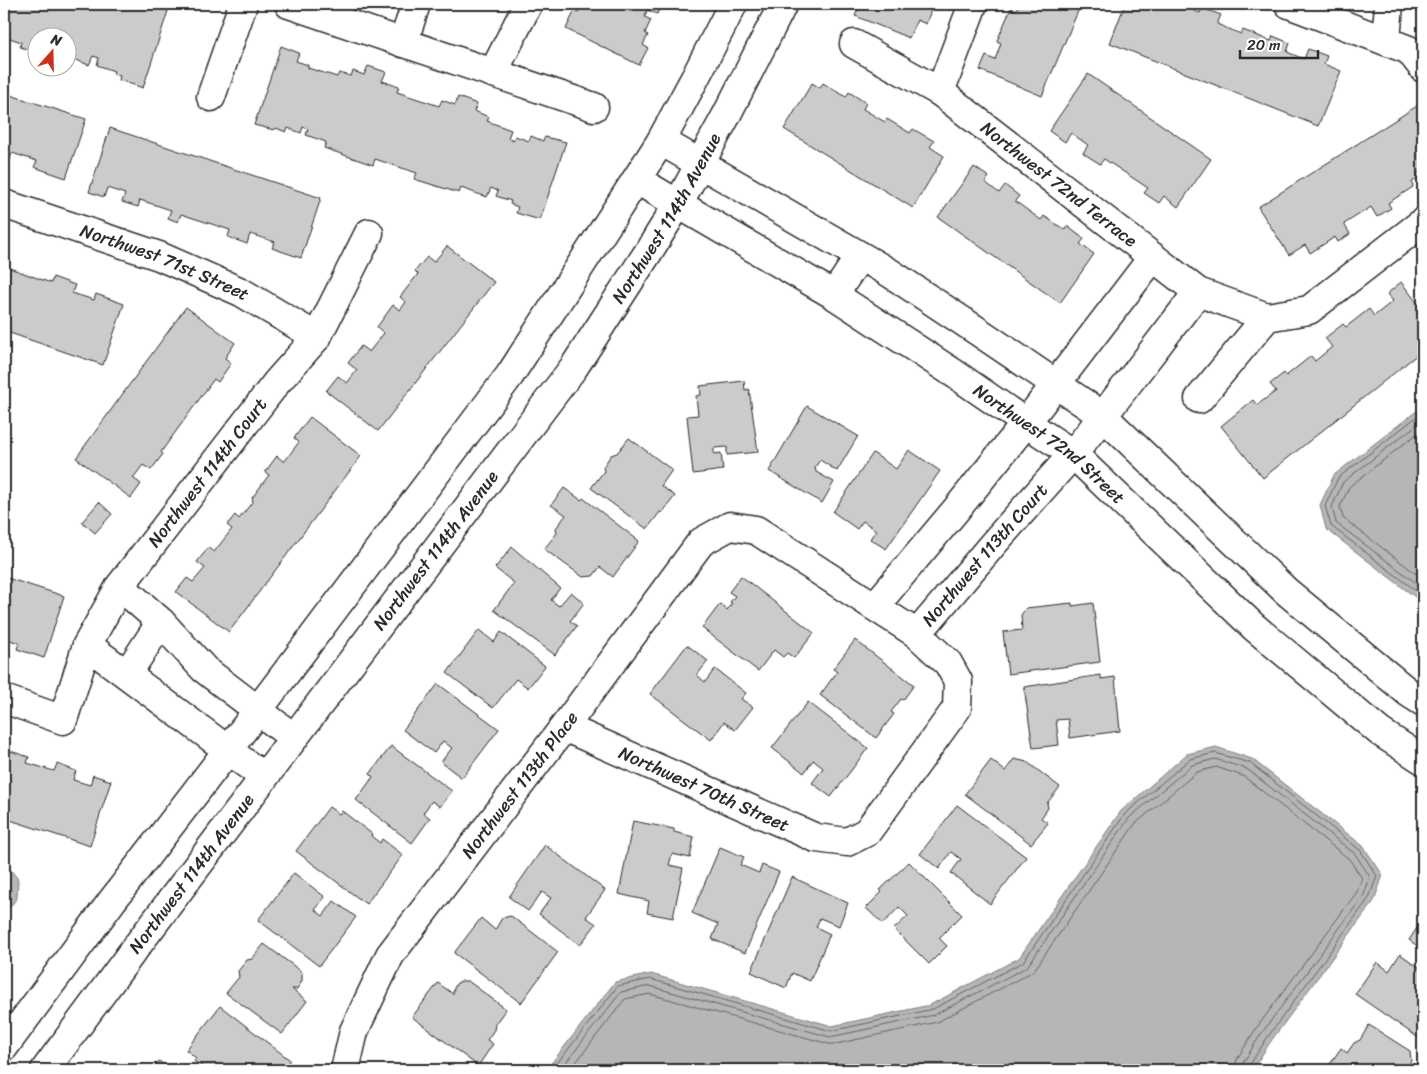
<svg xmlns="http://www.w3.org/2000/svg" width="1427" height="1074" viewBox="0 0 1427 1074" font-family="Sriracha,sans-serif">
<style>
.water{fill:#b6b6b6;stroke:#7e7e7e}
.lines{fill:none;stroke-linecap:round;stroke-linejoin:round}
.shore{stroke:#636363;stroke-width:1}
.building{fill:#cbcbcb;stroke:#2b2b2b}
.minor-casing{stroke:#2b2b2b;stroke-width:31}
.minor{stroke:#fff;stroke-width:28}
.labels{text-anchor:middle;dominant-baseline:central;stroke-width:4;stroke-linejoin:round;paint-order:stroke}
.street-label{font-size:18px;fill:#2b2b2b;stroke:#fff}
</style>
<rect width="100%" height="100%" fill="#fff"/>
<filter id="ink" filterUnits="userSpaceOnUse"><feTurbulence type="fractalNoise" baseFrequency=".02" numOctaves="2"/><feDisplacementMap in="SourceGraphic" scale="10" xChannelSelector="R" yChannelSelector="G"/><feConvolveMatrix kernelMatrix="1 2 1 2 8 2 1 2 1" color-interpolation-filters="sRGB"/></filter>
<g filter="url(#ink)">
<!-- water -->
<path class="water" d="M1423,406V603L1326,529L1320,505L1334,475Z
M1216,747L1252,759L1363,846L1383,875L1374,901L1271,1041L1252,1070H546L615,982L651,974L832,1026L930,1005L1019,958L1121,811L1187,754Z
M4,866L9,868L18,879L17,898L4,915Z"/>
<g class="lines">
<!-- shore -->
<path class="shore" d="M1423,412L1338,478L1325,506L1331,526L1423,596
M1423,420L1343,482L1332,507L1336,523L1423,588
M1423,429L1349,487L1340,507L1343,518L1423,579
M552,1070L618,986L650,979L831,1031L933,1009L1023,962L1125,814L1190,759L1215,753L1250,763L1360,850L1377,876L1369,898L1267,1038L1249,1066L1248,1070
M560,1070L621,992L650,986L830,1037L934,1015L1027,967L1129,818L1192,765L1215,759L1247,769L1355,854L1370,877L1364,895L1261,1034L1243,1063L1242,1070
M570,1070L625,999L650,994L829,1044H836L937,1022L1030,973L1035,969L1135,824L1197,772L1216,767L1243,776L1349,859L1362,878L1357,892L1255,1030L1237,1059L1234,1070"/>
</g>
<!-- building -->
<path class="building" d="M4,4H111L110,6L115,8L116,4H119L131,8L132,4L143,7L145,4H149L168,11L143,88L119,80L120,76L113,74L114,71L97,65L99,58L93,56L89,65L68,57V38H38V52L20,47L21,42L4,36Z
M582,4H662L657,14L647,10L645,17L651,20L645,33L648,35L643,45L648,48L639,65L566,29L574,12L578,13Z
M860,4H930L933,5L926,24L917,20L909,38L855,16Z
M1019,4H1081L1042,96L980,70L986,56L995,60L1001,43L997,41L1011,8L1016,10Z
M1125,4H1163L1172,7L1173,4H1177L1200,13L1202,8L1221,15L1217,24L1241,34L1243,30L1271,41L1273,36L1290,43L1287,52L1304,59L1308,49L1327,56L1324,64L1341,71L1318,126L1110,43Z
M281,46L299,53L296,61L308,65V68L337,77L339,73L351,76L353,71L364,75L368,66L386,72L382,81L399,86L397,92L439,106L442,100L455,105L458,97L477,104L474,111L489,117L487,121L511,130L508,138L513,141L515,136L529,141L531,136L543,141L545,137L566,142L540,220L516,213L518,207L510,204L511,201L496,196L498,191L491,188L487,197L461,188L459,193L414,179L417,173L375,159L373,165L324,148L326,142L306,135L308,129L303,127L301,133L288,128L286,132L276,128L274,130L254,125Z
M1088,74L1211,159L1178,207L1164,196L1159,203L1144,193L1148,188L1104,159L1100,164L1083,153L1088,145L1071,133L1065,142L1049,131Z
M812,83L820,88L823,83L846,97L849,92L866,103L863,109L885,122L887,119L910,133L913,129L934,141L930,147L944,156L913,208L784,129Z
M4,93L86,119L66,178L34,167L37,161L12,153L9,163L4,162Z
M1417,106L1423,115V170L1417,174L1419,178L1412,182L1413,187L1388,203L1391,208L1377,217L1371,207L1344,224L1350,234L1338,242L1335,237L1310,253L1305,245L1289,255L1258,207Z
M110,128L321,198L301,258L272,248L275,242L250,234L247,244L228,237L230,230L181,214L178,222L168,218L171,210L140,200L138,207L122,202L125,194L107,188L104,197L89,192Z
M974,167L989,177L985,182L999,193L1005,185L1019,196L1015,201L1041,220L1044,216L1065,230L1067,226L1084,239L1080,244L1094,254L1060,303L938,217Z
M447,246L494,282L378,431L326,391L338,376L347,383L357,370L348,363L361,346L369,352L384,333L377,327L393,305L400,310L406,302L400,297L418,274L415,271L427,257L434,262Z
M4,266L51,283L53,277L75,285L72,293L94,300L96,294L124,304L103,365L4,331Z
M1401,282L1423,310V350L1263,478L1221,426L1253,400L1257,405L1276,391L1270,384L1284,373L1286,376L1311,356L1315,361L1332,347L1325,338L1343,324L1346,327L1369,309L1374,316L1393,301L1387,294Z
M186,307L235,343L225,358L231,363L218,382L214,379L161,452L163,454L151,470L143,465L133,478L141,484L131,498L76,458Z
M744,381L745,390L749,389L758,452L727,455V447L714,448V454L721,453L723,470L693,474L687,416L698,415L696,396L701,395L700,386Z
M807,406L858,436L837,471L820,460L815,467L816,472L834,482L822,503L769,471Z
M310,417L361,456L229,632L176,592L187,578L193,582L205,568L197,562L208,548L214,552L232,529L227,525L235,515L239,519L253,501L252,498L269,475L265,472L277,456L284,462L299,442L294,438Z
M629,438L672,470L661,486L675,496L662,513L660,512L647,529L591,488L604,471L603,467L611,455L617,453Z
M909,450L940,471L886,549L870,539L876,530L863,521L857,529L833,512L873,453L896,469Z
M564,488L581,500L583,498L639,541L613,577L600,567L593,576L583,577L544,549L557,533L556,528L566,515L551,505Z
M99,502L112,514L95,533L82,522Z
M512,547L560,588L551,600L559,606L571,592L584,603L570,621L577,626L555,655L494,610L514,583L495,568Z
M741,576L814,633L794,658L787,653L783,657L774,650L758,671L702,628L720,604L727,610L732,603L730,602L735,596L729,592Z
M4,577L64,596L44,658L17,649L19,643L4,638Z
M1072,603V606L1093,603L1100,662L1008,674L1003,632L1022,630L1021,615L1026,608Z
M479,630L494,642L501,632L545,666L528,688L516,679L493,708L447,673Z
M855,640L914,685L903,700L901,699L891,712L894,714L876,738L820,695L837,672L833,669Z
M687,645L708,661L697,675L705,682L715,669L746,693L741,699L753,707L735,730L724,722L711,740L650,694Z
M1101,675V679L1115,677L1120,731L1070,738L1068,719L1056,720L1059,745L1033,748L1024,687Z
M438,684L499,729L462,778L441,762L452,748L443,741L434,753L403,730Z
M808,702L868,748L831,797L812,783L823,768L813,760L804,773L772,748Z
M391,746L452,791L440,807L432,801L423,813L430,818L412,843L356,800L373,777L370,774Z
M4,749L29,757L27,763L54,771L57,764L76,771L73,780L90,785L93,775L111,781L90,846L4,818Z
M1014,759L1027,762L1060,787L1047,803L1048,808L1041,818L1048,823L1031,844L965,794L991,760L1005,771Z
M957,805L1026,857L990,904L951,873L961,859L951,852L939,869L920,854Z
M329,807L339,814L342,811L372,834L371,836L380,843L382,839L403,855L366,904L296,851Z
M633,821L674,829V832L694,837L690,858L672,854L669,865L683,868L673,918L647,913L649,901L619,894Z
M545,845L605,890L586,917L596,924L580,945L539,914L551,898L542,892L528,911L509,897Z
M720,847L744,857L740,865L759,873L762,865L779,872L745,953L712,939L718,924L692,913Z
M909,862L962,915L939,938L947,946L929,964L894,929L908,916L899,907L883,924L866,908L882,892L880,890Z
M294,873L325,897L315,910L323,916L334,901L356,917L319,966L258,920Z
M792,877L848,903L839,926L820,918L816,927L830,934L810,981L792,973L786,988L751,972Z
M511,916L558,952L521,1003L454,953L481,918L495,930L502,918Z
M1423,919V950L1409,940Z
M264,944L302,972V981L297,989H292L307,1001L282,1034L226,993L239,977L238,971L247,960L252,959Z
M1400,954L1423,970V1041L1355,994L1377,962L1389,971Z
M462,981H468L506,1009L495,1024L494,1030L487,1040L493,1044L478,1066L412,1017L438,983L453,994L454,988L457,983Z
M220,1006L290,1060L281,1070H240L238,1069L237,1070H207L194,1061L196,1058L186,1050Z
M1369,1025L1410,1051L1411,1061L1406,1068L1402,1070H1403H1326L1341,1048L1347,1053L1354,1043L1360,1040Z
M159,1061L171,1070H152Z"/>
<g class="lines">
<!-- minor casing -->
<g class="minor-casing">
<g id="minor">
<path d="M289,4L594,107"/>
<path d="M1289,4L1409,50L1423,68"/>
<path d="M1386,41L1389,4"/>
<path d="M403,43L416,4"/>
<path id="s1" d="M854,44L940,92L1198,292L1267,317"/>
<path d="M493,73L528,4"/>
<path d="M940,92L973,4"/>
<path d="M211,97L243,4"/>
<path d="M661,141L890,273L982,334L1103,416L1286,591L1409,693L1423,702"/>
<path id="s2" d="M637,180L834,295L955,374L1026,423L1073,454L1254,627L1380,732L1423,760"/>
<path id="s3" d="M4,204L159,256L241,292L317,337"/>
<path d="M834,295L860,256"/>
<path d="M1199,399L1267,317L1309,310L1423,222"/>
<path d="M120,586L161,622L204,669L294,738"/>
<path d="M875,606L955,511L1026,423L1153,257"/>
<path id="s4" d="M917,634L993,544L1073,454L1103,416L1198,292"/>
<path d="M87,645L264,777"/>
<path d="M127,674L161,622"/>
<path id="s5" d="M4,699L63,720L87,645L120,586L277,382L317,337L369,233"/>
<path d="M4,1047L112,901L228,750L510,375L661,141L694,80L733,4"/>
<path id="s6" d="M45,1070L133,951L574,367L649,251L678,204L725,118L783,4"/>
<path id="s7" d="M345,1070L354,1031L390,955L564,727L701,542L730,526L756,530L917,634L948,663L958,681L957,708L867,832L847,842L816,838L564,727"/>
</g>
</g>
<!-- minor -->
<use href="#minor" class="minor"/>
</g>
</g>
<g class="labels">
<!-- street labels -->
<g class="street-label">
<text stroke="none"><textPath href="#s1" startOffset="249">Northwest 72nd Terrace</textPath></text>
<text stroke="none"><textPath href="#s6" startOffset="1055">Northwest 114th Avenue</textPath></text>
<text stroke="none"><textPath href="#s3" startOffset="171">Northwest 71st Street</textPath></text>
<text stroke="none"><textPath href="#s2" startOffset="490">Northwest 72nd Street</textPath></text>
<text stroke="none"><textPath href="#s5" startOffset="352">Northwest 114th Court</textPath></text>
<text stroke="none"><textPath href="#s6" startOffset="650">Northwest 114th Avenue</textPath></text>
<text stroke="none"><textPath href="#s4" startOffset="104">Northwest 113th Court</textPath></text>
<text stroke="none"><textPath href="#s7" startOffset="338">Northwest 113th Place</textPath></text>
<text transform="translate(704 789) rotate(24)">Northwest 70th Street</text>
<text stroke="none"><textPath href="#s6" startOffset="245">Northwest 114th Avenue</textPath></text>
</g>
</g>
<!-- margin -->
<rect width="1427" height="1074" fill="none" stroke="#fff" stroke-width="20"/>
<rect x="10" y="10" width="1407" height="1054" fill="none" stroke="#2b2b2b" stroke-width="2" filter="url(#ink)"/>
<!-- north arrow -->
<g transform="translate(52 52) rotate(20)"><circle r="24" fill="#ffffff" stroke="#aaaaaa"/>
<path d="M0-4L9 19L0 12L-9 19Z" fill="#c8321e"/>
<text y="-8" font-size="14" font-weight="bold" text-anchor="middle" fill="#2b2b2b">N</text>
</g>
<!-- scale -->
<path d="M1240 50v8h78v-8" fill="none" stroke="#2b2b2b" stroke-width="2.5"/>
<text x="1247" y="50" font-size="15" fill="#2b2b2b" stroke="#ffffff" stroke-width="4" paint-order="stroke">20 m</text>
</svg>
